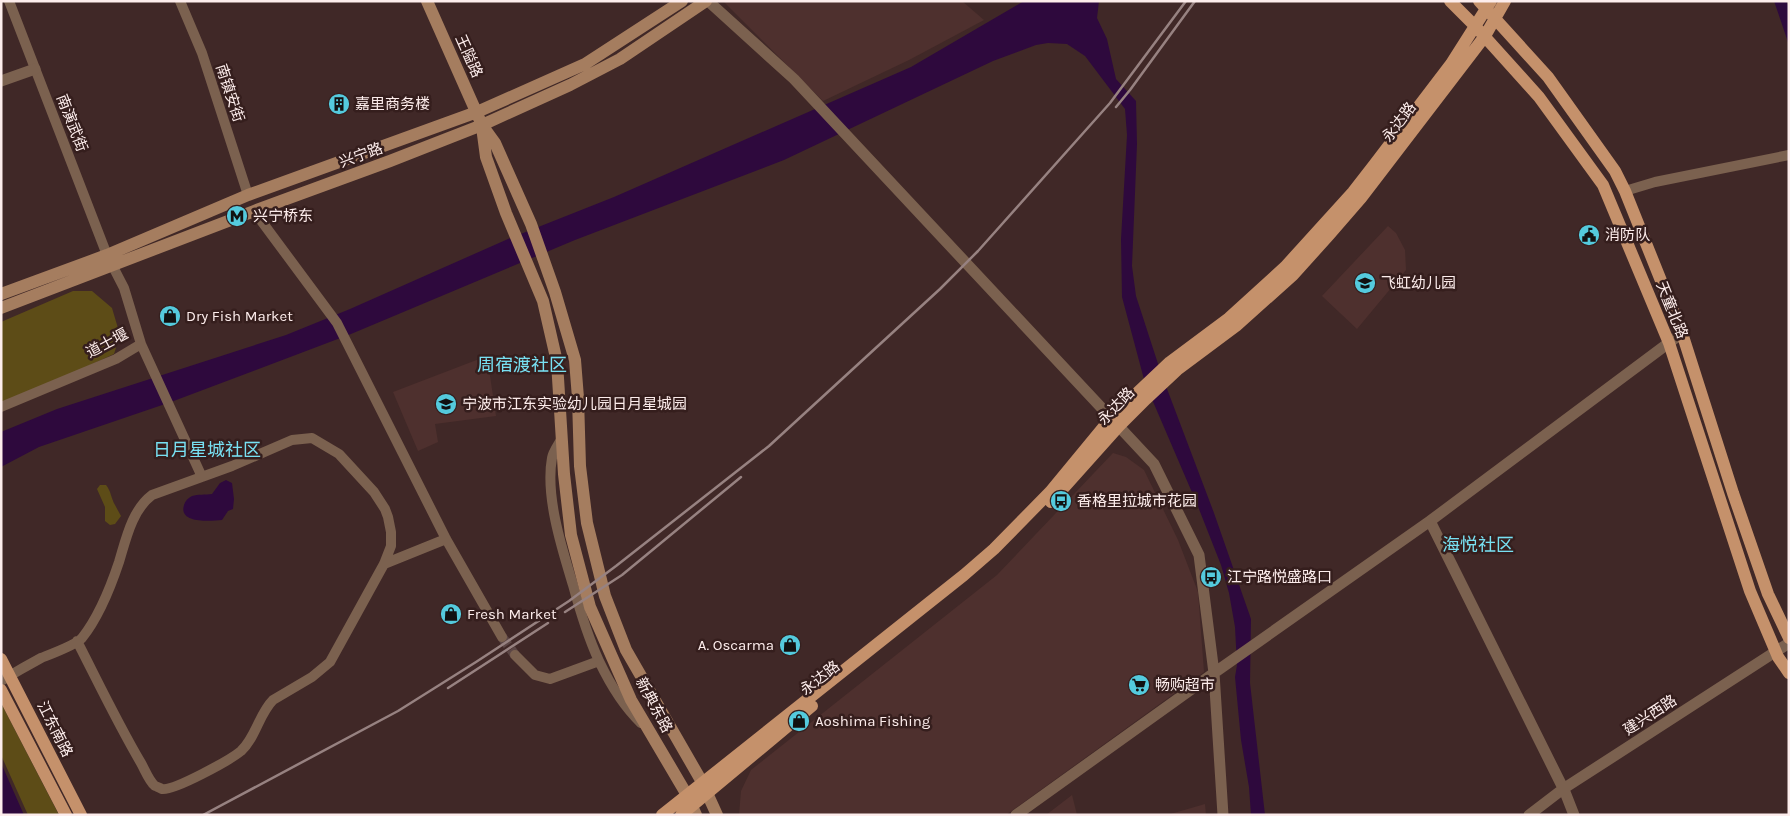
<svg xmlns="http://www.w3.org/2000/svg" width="1790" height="816" viewBox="0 0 1790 816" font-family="Karla,'Noto Sans SC',sans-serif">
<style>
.built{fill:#4e302e}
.green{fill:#5d4c17}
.water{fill:#2e093d}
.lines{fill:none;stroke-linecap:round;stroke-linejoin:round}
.minor-tunnel{stroke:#5c4645;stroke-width:10;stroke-dasharray:10 5;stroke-linecap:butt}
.minor{stroke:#7b614f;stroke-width:10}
.tertiary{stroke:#7b614f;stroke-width:11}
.secondary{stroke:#a57d5f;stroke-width:12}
.primary{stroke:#c5916b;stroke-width:12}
.rail{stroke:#978281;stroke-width:2.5}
.labels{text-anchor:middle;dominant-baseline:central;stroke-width:5;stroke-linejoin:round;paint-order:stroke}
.street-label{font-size:15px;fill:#fdedec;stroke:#351e1d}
.poi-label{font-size:15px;fill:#fdedec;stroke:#351e1d;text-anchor:start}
.quarter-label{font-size:18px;fill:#78e0f2;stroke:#351e1d}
</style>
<rect width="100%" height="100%" fill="#402827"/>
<!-- built -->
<path class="built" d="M723,1H962L984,20L909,60L823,101Z
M1388,226L1396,233L1405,250L1406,270L1357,329L1322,296Z
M487,356L496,416L435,424L438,442L418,451L393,392Z
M1113,453L1126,457L1144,470L1178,540L1198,592L1204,672L1006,815H739L741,791L751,770L997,575Z
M1072,795L1077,815H1046Z
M1205,804L1206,815H1167Z"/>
<!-- green -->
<path class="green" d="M73,291H92L112,308L120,335L114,354L1,406V322Z
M100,485H106C111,491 111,498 115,505C117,509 119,512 121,516L115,524L110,525L105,521V507L97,489Z
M1,703L59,815H28L1,755Z"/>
<!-- water -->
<path class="water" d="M1024,1H1099L1097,18L1107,39L1116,79L1136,101L1137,144L1132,266L1136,296L1161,373L1214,513L1251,619L1250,683L1265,815H1251L1249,787L1241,740L1235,677L1237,665L1235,627L1229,593L1221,565L1197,504L1145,383L1122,297L1121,239L1127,135L1125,109L1085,56L1067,44L1048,43L1036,45L993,61L784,160L575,240L351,334L171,402L39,447L1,467V432L57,409L286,335L350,309L508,239L614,197L911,67Z
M1774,1L1787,2L1789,8V45Z
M226,480L232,483L234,499L233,509L228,511L222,520C211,521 178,524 184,505C185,501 188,498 192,496C198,494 205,495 212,494L220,483Z
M1,763L24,815H1Z"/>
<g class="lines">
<!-- minor-tunnel -->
<path class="minor-tunnel" d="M502,637L515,655"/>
<!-- minor -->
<path class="minor" d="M180,1L202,53L248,195
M1625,191L1655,182L1789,155
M254,211L337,323L446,539L502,637
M141,344L202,477
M1,407L116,359L141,344L124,288L107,255L9,1
M562,438C559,444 553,451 552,458C545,496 562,549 573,585C580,611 588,637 599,661C610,684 623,706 641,723
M384,564L446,539
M515,655L535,675L550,679L599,661
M1,681C14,673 28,665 41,658C51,654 76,645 82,638C98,618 111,586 119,562C126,539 132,510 152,495L232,466L292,440L312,438L339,454L374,492L385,509L388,517L391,532V546L384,564L330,662L312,677L273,700C259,714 256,737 241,751C230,760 174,791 162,789C162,789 156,786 155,786C149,781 145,770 141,763C118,724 98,682 77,641"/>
<!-- tertiary -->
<path class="tertiary" d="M708,1L794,79L1154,464L1199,555L1214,673L1223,815
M1,81L35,69
M1430,521L1565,792L1574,815
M1016,815L1214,673L1430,521L1682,333
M1529,815L1563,789L1789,643"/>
<!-- secondary -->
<path class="secondary" d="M427,1L482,125L495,143L531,224L555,292L575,360L578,398L580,466L587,523L605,596L626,650L702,782L717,815
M482,127L486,157L506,213L543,301L557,362L564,474L571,535L590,607L631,700L687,795L696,815
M1,294L107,255L248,195L477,112L585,64L682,1
M1,308L254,211L390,161L482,125L570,85L620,59L706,1"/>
<!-- primary -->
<path class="primary" d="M1450,1L1476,27L1539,97L1603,185L1669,343L1750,591L1778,657L1789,673
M1479,1L1548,77L1615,171L1625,191L1682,333L1733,493L1768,594L1789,638
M1051,502L1119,426L1146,399L1177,370L1236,326L1293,275L1329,235L1361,198L1485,36L1505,1
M1,659L81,815
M1,690L66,815
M662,815L964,575L994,549L1050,492L1111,418L1138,392L1170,362L1229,318L1285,267L1353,192L1374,165L1451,64L1491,1
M681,815L812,706"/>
<!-- rail -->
<path class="rail" d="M1116,107L1130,90L1195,1
M565,612L622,575L741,477
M448,688L548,623
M203,815L398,711L476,662L569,601L616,566L769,446L940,289L978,251L1110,103L1186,1"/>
</g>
<!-- icons -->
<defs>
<g id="building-disc" transform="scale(1.125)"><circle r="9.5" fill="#54cadd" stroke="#351e1d"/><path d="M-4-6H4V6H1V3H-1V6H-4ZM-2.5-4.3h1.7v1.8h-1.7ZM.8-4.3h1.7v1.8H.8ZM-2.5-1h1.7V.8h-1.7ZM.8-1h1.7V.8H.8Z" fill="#111"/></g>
<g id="metro-disc" transform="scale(1.125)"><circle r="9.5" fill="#54cadd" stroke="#351e1d"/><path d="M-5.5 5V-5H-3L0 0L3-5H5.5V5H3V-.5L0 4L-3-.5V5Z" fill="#111"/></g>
<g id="civic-disc" transform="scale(1.125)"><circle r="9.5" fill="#54cadd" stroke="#351e1d"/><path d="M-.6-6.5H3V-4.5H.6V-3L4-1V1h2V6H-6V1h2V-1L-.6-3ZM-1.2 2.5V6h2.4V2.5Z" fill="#111"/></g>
<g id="school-disc" transform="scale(1.125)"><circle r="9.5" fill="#54cadd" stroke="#351e1d"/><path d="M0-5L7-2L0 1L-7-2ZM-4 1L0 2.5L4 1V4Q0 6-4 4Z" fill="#111"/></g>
<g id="shop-disc" transform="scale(1.125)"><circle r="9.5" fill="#54cadd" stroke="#351e1d"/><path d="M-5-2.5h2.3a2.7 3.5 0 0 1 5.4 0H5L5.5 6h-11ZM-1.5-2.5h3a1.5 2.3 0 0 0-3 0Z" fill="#111"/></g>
<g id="bus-disc" transform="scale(1.125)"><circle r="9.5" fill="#54cadd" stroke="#351e1d"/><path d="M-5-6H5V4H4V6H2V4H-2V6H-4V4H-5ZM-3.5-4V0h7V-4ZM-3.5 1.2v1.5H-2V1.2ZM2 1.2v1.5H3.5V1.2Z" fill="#111"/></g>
<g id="supermarket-disc" transform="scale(1.125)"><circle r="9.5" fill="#54cadd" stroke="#351e1d"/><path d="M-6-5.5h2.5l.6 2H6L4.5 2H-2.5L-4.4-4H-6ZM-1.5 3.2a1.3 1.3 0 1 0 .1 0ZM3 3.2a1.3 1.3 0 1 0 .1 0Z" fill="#111"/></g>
</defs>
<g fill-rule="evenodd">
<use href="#building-disc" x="339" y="104"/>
<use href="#metro-disc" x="237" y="216"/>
<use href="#civic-disc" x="1589" y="235"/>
<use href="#school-disc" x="1365" y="283"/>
<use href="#shop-disc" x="170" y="316"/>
<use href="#school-disc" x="446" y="404"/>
<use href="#bus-disc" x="1061" y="501"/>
<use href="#bus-disc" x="1211" y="577"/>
<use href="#shop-disc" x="451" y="614"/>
<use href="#shop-disc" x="790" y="645"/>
<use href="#supermarket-disc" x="1139" y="685"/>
<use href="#shop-disc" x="799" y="721"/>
</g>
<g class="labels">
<!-- street labels -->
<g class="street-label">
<text transform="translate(469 56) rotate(66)">王隘路</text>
<text transform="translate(230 93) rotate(72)">南镇安街</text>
<text transform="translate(1399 122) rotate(-53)">永达路</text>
<text transform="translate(72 123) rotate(69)">南演武街</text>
<text transform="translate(361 155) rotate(-20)">兴宁路</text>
<text transform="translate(1672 310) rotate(68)">天童北路</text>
<text transform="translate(107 343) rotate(-28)">道士堰</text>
<text transform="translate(1116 406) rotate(-46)">永达路</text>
<text transform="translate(820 678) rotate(-38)">永达路</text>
<text transform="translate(654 705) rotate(62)">新典东路</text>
<text transform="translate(1650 715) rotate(-33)">建兴西路</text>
<text transform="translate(55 729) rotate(63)">江东南路</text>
</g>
<!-- poi labels -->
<g class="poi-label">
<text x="355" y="104">嘉里商务楼</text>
<text x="253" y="216">兴宁桥东</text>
<text x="1605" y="235">消防队</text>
<text x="1381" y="283">飞虹幼儿园</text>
<text x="186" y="316">Dry Fish Market</text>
<text x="462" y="404">宁波市江东实验幼儿园日月星城园</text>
<text x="1077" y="501">香格里拉城市花园</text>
<text x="1227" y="577">江宁路悦盛路口</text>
<text x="467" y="614">Fresh Market</text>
<text x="774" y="645" text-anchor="end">A. Oscarma</text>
<text x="1155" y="685">畅购超市</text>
<text x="815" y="721">Aoshima Fishing</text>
</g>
<!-- quarter labels -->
<g class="quarter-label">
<text x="522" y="365">周宿渡社区</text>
<text x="207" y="450">日月星城社区</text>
<text x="1478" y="545">海悦社区</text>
</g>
</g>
<!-- border -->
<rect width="1790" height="816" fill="none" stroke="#fdedec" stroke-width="5"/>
</svg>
